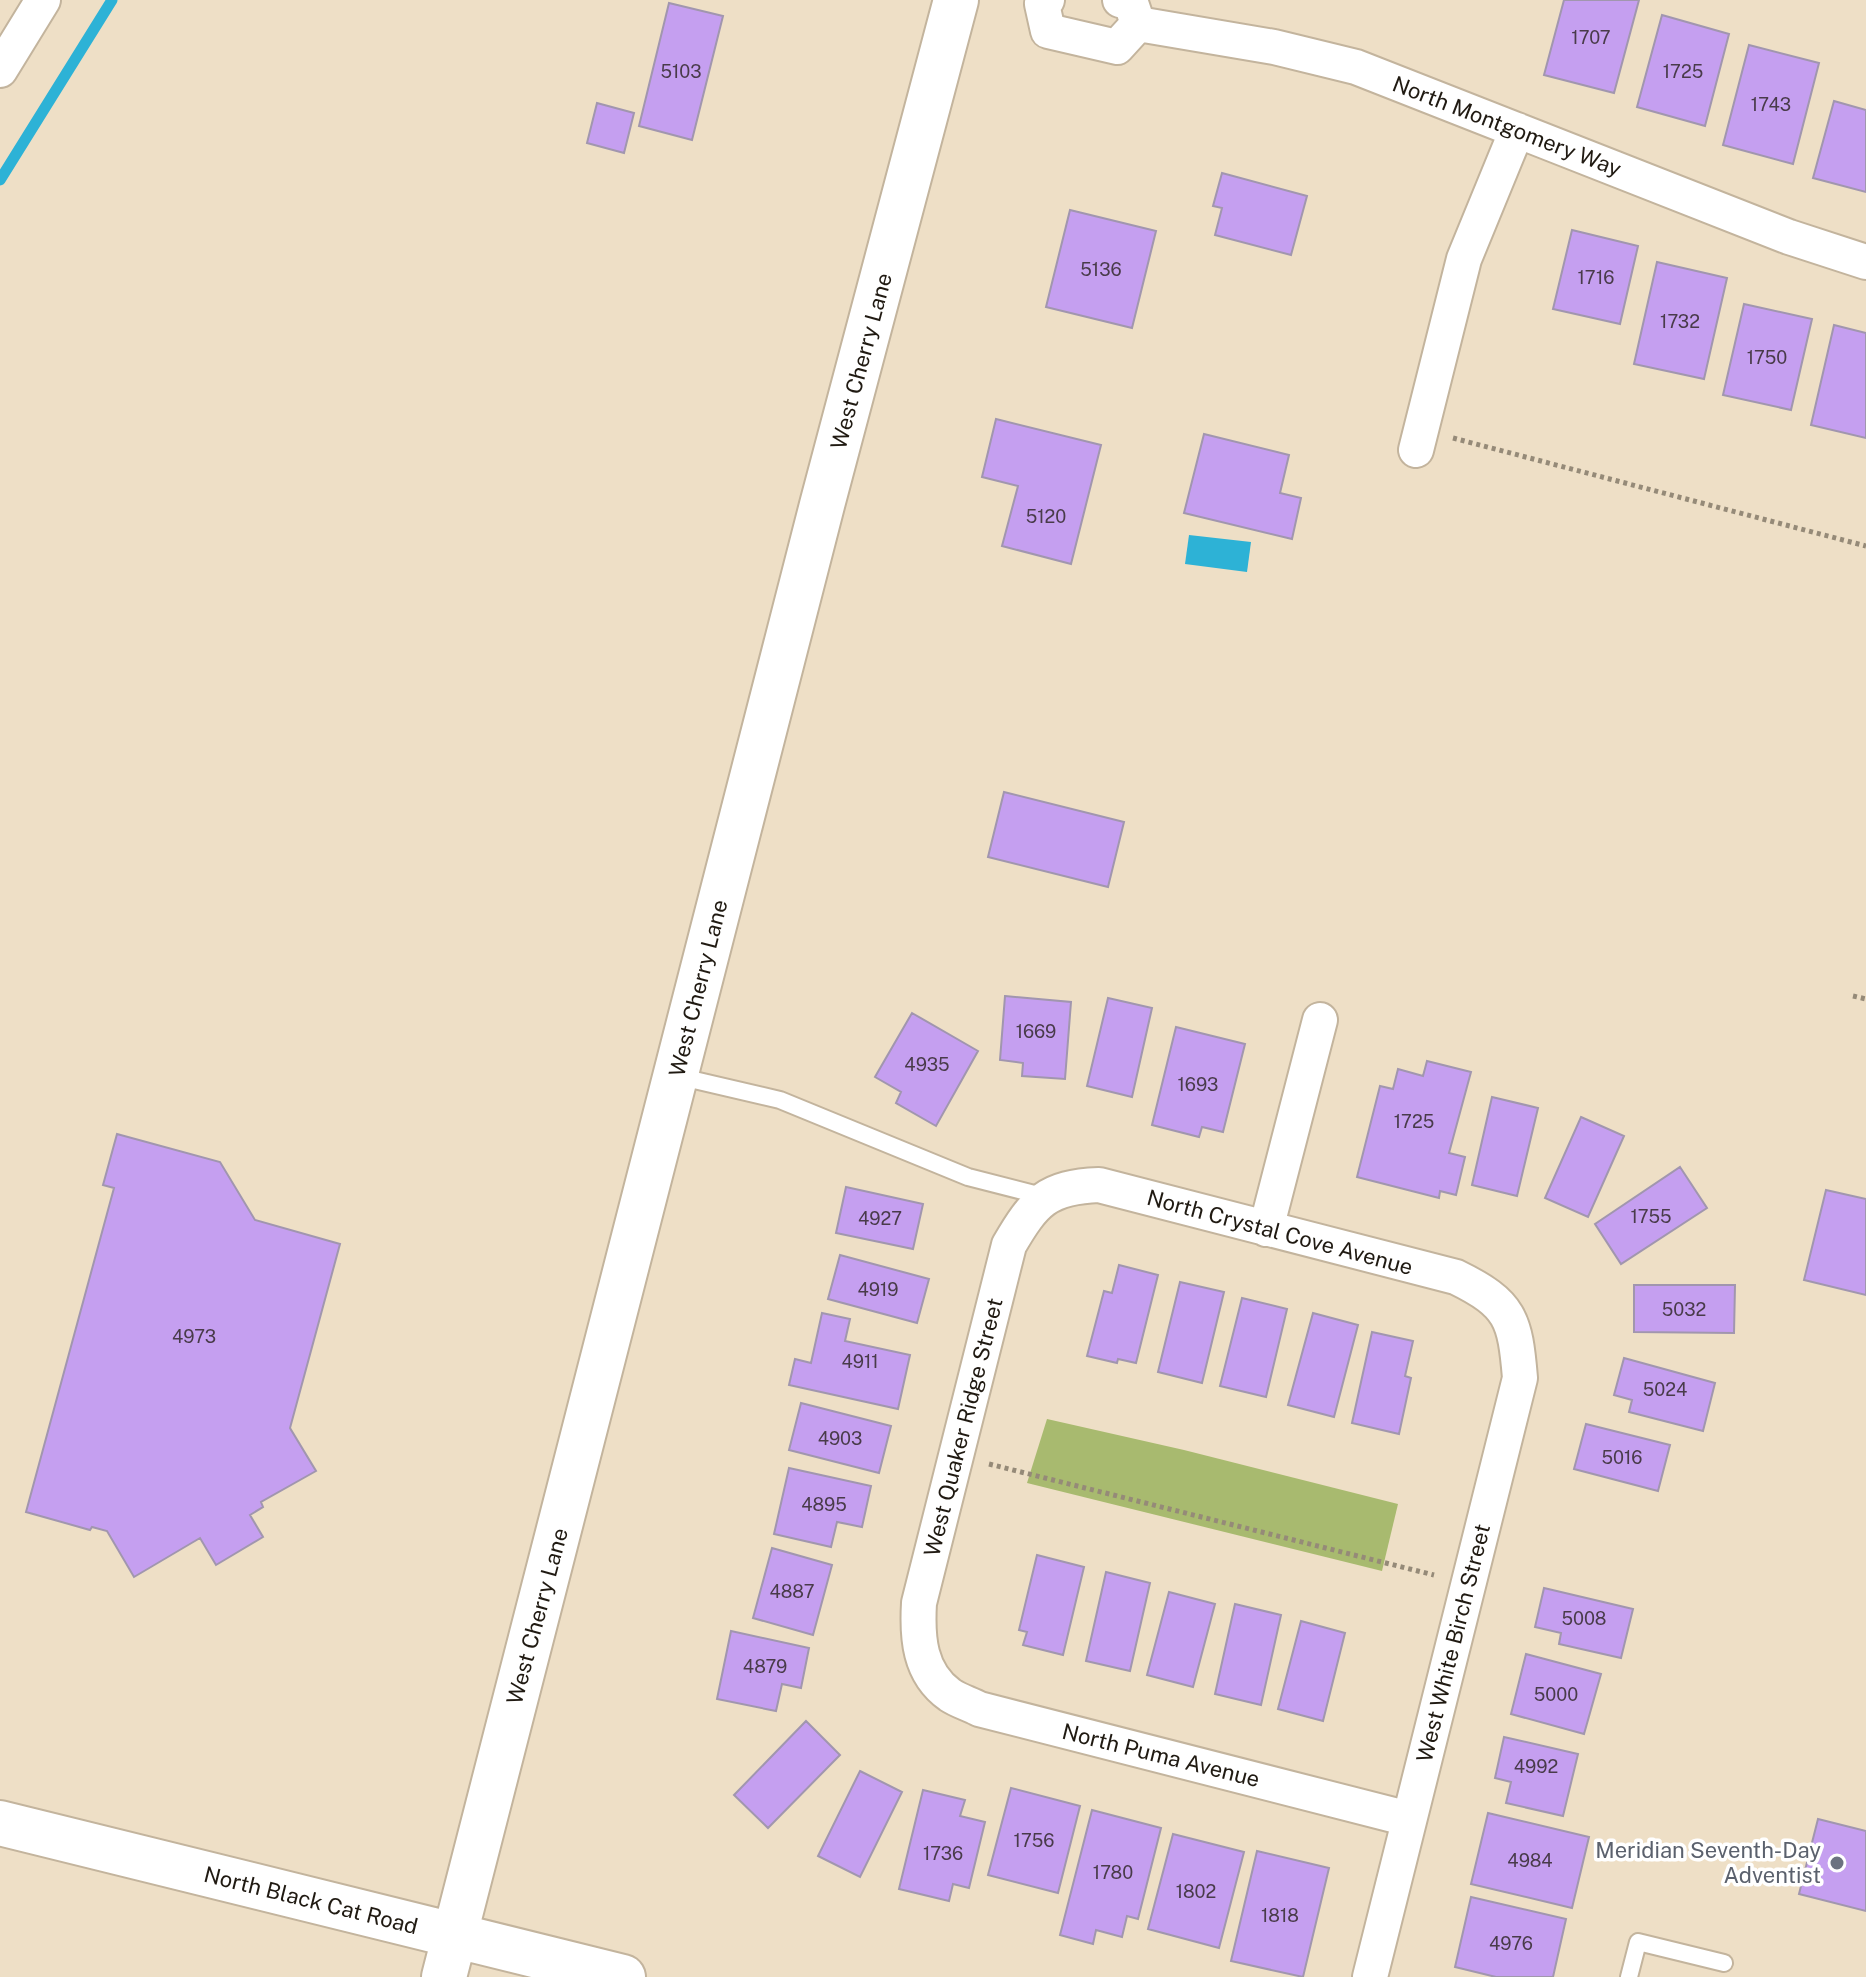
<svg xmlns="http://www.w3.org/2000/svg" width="1866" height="1977" viewBox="0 0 1866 1977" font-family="'Public Sans',sans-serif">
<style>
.green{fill:#a8ba6f}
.water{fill:#2db2d6}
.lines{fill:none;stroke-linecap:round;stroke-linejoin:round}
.stream{stroke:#2db2d6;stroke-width:11}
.building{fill:#c59ff0;stroke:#a196ae;stroke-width:2}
.lane-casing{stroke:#c3b49d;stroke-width:20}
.street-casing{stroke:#c3b49d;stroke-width:38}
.secondary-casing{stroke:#c3b49d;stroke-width:48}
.path{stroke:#958a78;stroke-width:5;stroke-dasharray:4 4;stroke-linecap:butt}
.lane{stroke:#fff;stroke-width:16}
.street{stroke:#fff;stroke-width:34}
.secondary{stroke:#fff;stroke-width:44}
.worship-dot{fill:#6b7280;stroke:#fff;stroke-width:3}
.labels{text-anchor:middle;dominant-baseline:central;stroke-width:7;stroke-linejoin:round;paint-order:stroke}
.number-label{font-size:18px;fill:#493b4a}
.street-label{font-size:22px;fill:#201a12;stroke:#fff}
.worship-label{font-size:22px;fill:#5b616d;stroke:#fff;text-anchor:end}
</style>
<rect width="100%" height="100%" fill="#eedfc6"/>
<!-- green -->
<path class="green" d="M1047,1419L1184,1450L1398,1504L1382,1571L1027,1483Z"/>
<!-- water -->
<path class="water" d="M1189,535L1251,542L1247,572L1185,564Z"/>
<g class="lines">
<!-- stream -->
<path class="stream" d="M0,180L112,0"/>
</g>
<!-- building -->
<path class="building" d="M1564,0H1639L1614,93L1544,75Z
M669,3L723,16L692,140L639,126Z
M1662,15L1729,34L1705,126L1637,107Z
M1749,45L1819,63L1793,164L1723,145Z
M1834,101L1866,110V192L1813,178Z
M597,103L634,113L624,153L587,143Z
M1222,173L1307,196L1291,255L1215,235L1222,208L1213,206Z
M1070,210L1156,231L1132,328L1046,307Z
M1572,230L1638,246L1620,324L1553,309Z
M1657,262L1727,278L1704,379L1634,364Z
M1744,304L1812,319L1791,410L1723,395Z
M1834,325L1866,333V438L1811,425Z
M996,419L1101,445L1071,564L1002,546L1018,486L982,477Z
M1204,434L1289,455L1280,493L1301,498L1292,539L1184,513Z
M1004,792L1124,822L1108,887L988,857Z
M1005,996L1071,1002L1065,1079L1022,1076L1023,1063L1000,1060Z
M1108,998L1152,1008L1132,1097L1087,1086Z
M912,1013L978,1051L936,1126L896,1103L901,1092L875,1077Z
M1176,1027L1245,1044L1223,1132L1202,1127L1199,1137L1152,1125Z
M1427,1061L1471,1072L1449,1153L1465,1157L1456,1195L1440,1191L1439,1198L1357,1177L1380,1086L1393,1089L1398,1069L1423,1076Z
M1492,1097L1538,1108L1517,1196L1472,1185Z
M1581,1117L1624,1136L1588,1217L1545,1198Z
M117,1134L220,1162L255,1220L340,1244L290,1428L316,1471L261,1502L263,1507L250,1515L263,1537L216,1565L200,1538L134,1577L107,1531L92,1527L90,1530L26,1512L114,1188L103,1185Z
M1680,1167L1707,1208L1621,1264L1595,1224Z
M846,1187L923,1204L913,1249L836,1233Z
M1826,1190L1866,1199V1295L1804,1280Z
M840,1255L929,1279L917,1323L828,1299Z
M1119,1265L1158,1275L1136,1363L1118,1359L1117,1363L1087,1356L1104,1291L1112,1293Z
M1180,1282L1224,1292L1202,1383L1158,1372Z
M1634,1285H1735L1734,1333L1634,1332Z
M1242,1298L1287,1309L1266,1397L1220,1386Z
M822,1313L850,1319L845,1341L910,1355L898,1409L789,1385L795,1359L811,1363Z
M1313,1313L1358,1325L1334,1417L1288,1405Z
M1372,1332L1413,1341L1405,1376L1411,1378L1399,1434L1352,1423Z
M1624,1358L1715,1383L1703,1431L1629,1412L1632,1400L1614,1395Z
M801,1403L891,1426L879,1473L789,1450Z
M1586,1424L1670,1445L1658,1491L1574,1469Z
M789,1468L871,1486L862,1527L837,1522L831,1547L774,1534Z
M772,1548L832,1565L813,1635L753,1618Z
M1037,1555L1084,1567L1063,1655L1023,1645L1027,1632L1019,1630Z
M1106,1572L1150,1583L1130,1671L1086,1661Z
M1544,1588L1633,1609L1621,1658L1559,1644L1561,1633L1535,1627Z
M1169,1592L1215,1604L1193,1687L1147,1675Z
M1235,1604L1281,1615L1261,1705L1215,1694Z
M1301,1621L1345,1633L1323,1721L1278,1709Z
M731,1631L809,1648L801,1688L782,1684L776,1711L717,1699Z
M1526,1654L1601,1674L1584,1734L1511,1714Z
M806,1721L840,1755L768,1828L734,1795Z
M1504,1737L1578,1754L1563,1816L1506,1803L1511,1782L1495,1778Z
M860,1771L902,1792L860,1877L818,1856Z
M1011,1788L1080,1806L1058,1893L988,1875Z
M923,1790L965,1800L960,1816L985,1822L969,1888L953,1884L949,1901L899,1889Z
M1092,1810L1161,1828L1138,1919L1127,1916L1122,1937L1096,1930L1093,1944L1060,1935Z
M1488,1813L1589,1837L1572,1908L1471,1884Z
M1818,1819L1866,1831V1911L1799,1894Z
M1173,1834L1244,1852L1219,1948L1148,1929Z
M1257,1851L1329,1868L1303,1977L1231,1961Z
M1471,1897L1566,1919L1553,1977H1496L1455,1967Z"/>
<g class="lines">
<!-- lane casing -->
<g class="lane-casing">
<path id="lane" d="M677,1076L780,1100L968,1177L1046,1197
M1629,1977L1638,1942L1724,1963"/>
</g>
<!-- street casing -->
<g class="street-casing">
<path id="street" d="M1047,0L1042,4L1048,31L1117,47L1138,24
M1120,0L1131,3L1138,24
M1138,24L1274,47L1356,67L1789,237L1866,262
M0,70L43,0
M1416,450L1464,259L1517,130
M1266,1229L1320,1020
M1370,1977L1520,1378C1515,1319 1511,1304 1456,1277L1099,1185C1047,1187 1034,1202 1009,1245L919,1603C917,1637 919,1673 950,1695C959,1701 970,1704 979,1709L1409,1819"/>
</g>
<!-- secondary casing -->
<g class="secondary-casing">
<path id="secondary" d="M0,1823L623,1977
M444,1977L822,505L956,0"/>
</g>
<!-- path -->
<path class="path" d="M1453,438L1866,546
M1853,996L1866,999
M989,1464L1434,1575"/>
<!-- lane -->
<use href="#lane" class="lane"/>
<!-- street -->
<use href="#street" class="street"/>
<!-- secondary -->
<use href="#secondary" class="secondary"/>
</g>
<!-- markers -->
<circle class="worship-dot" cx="1837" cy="1863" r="8"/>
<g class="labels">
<!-- number labels -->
<g class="number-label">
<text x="1591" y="37">1707</text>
<text x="681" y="71">5103</text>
<text x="1683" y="71">1725</text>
<text x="1771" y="104">1743</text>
<text x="1101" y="269">5136</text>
<text x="1596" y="277">1716</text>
<text x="1680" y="321">1732</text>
<text x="1767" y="357">1750</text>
<text x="1046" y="516">5120</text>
<text x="1036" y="1031">1669</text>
<text x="927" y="1064">4935</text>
<text x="1198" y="1084">1693</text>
<text x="1414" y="1121">1725</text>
<text x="1651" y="1216">1755</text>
<text x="880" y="1218">4927</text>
<text x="878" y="1289">4919</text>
<text x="1684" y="1309">5032</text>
<text x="194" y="1336">4973</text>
<text x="860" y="1361">4911</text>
<text x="1665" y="1389">5024</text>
<text x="840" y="1438">4903</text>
<text x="1622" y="1457">5016</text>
<text x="824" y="1504">4895</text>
<text x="792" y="1591">4887</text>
<text x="1584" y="1618">5008</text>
<text x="765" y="1666">4879</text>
<text x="1556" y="1694">5000</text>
<text x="1536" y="1766">4992</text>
<text x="1034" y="1840">1756</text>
<text x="943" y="1853">1736</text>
<text x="1530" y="1860">4984</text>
<text x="1113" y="1872">1780</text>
<text x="1196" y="1891">1802</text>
<text x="1280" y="1915">1818</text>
<text x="1511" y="1943">4976</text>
</g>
<!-- street labels -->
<g class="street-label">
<text transform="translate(1507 126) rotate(21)">North Montgomery Way</text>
<text transform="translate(861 361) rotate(-75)">West Cherry Lane</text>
<text transform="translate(698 988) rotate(-76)">West Cherry Lane</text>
<text transform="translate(1280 1232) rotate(15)">North Crystal Cove Avenue</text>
<text transform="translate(963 1427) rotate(-76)">West Quaker Ridge Street</text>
<text transform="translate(537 1616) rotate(-75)">West Cherry Lane</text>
<text transform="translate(1453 1643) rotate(-76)">West White Birch Street</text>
<text transform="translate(1161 1755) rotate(14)">North Puma Avenue</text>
<text transform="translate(311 1900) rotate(14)">North Black Cat Road</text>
</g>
<!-- worship labels -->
<g class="worship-label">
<text x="1821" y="1850">Meridian Seventh-Day<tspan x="1821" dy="25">Adventist</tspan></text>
</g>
</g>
</svg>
